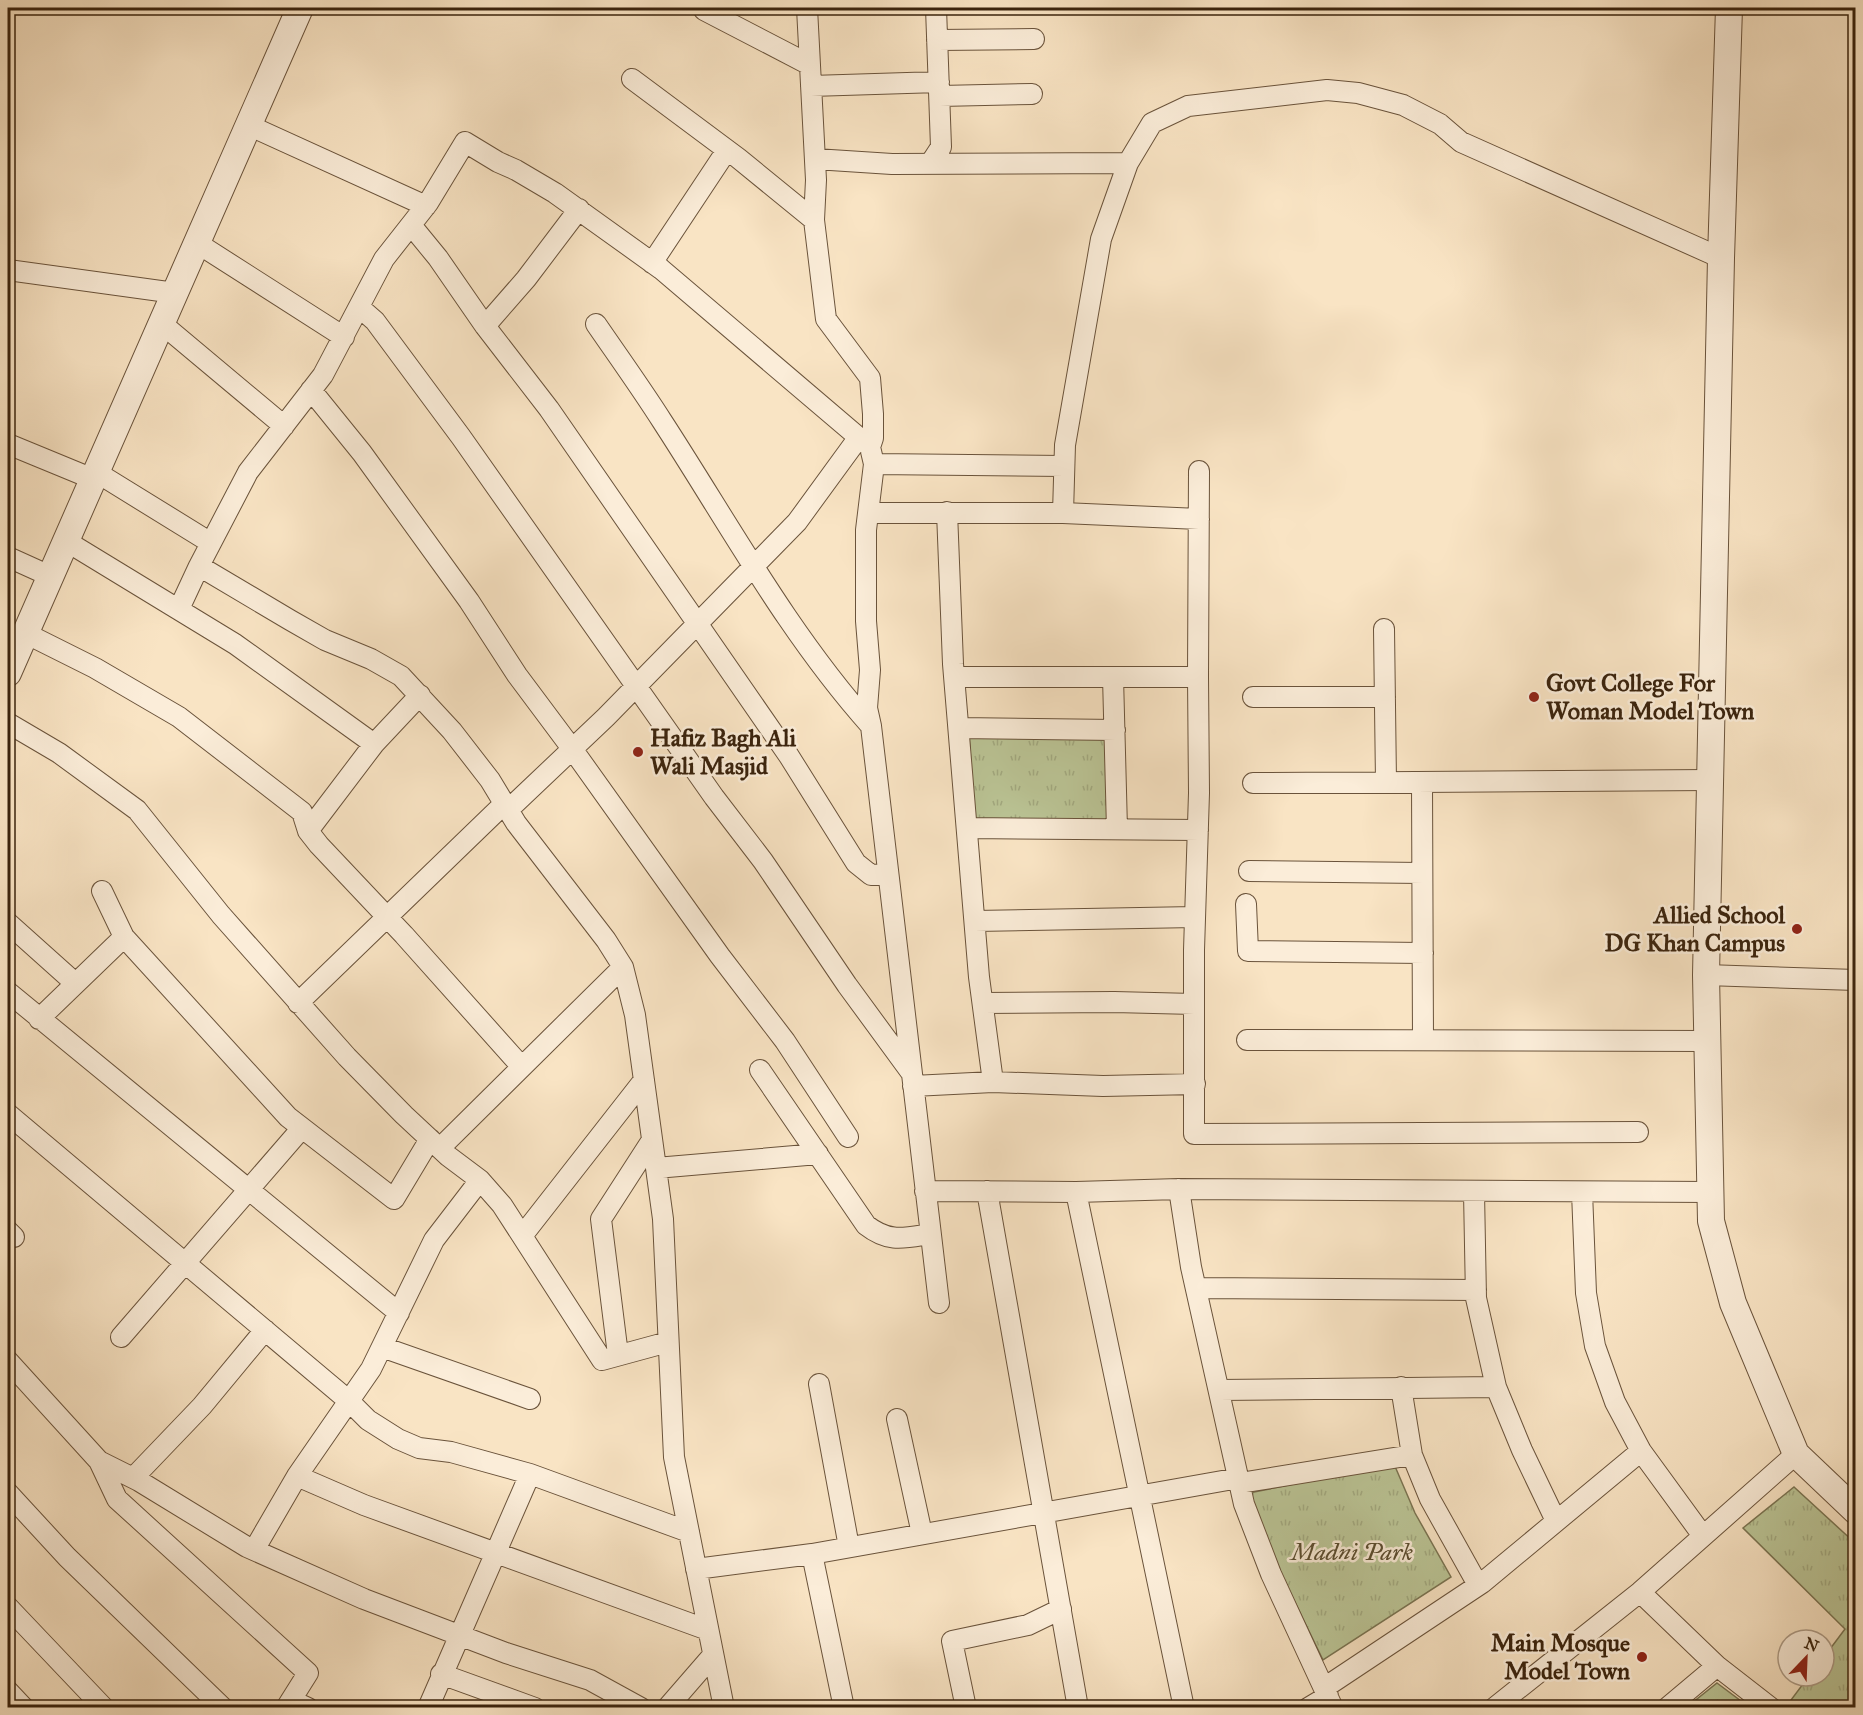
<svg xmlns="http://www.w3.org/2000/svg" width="1863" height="1715" viewBox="0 0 1863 1715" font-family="'IM FELL Great Primer',serif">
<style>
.grass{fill:url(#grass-tufts);stroke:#7a7452;stroke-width:1.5}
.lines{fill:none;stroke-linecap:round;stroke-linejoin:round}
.minor-casing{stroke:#6a533b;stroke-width:22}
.tertiary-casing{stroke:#6a533b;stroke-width:28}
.minor{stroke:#fbedd9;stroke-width:20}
.tertiary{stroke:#fbedd9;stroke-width:26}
.poi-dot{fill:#8f2418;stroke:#fbedd9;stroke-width:2}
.labels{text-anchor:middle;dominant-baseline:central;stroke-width:5;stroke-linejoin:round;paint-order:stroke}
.poi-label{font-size:24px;font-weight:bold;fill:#3a230d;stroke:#fbedd9;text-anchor:start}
.park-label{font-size:24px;font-style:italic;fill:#5a4c2f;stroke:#fbedd9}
</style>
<defs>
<pattern id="grass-tufts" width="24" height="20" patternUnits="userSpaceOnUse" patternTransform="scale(1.5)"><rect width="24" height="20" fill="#bbc596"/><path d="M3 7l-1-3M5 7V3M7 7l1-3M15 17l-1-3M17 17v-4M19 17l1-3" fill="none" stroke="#a2a980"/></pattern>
</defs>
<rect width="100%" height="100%" fill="#f9e4c4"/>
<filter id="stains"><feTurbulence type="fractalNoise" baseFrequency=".00333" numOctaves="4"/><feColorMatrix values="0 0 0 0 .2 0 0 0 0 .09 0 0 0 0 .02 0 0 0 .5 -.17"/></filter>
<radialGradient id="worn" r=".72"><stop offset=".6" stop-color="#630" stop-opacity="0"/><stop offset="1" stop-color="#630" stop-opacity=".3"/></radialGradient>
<!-- grass -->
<path class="grass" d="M969,735L1108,737V820L975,822Z
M1394,1464L1415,1513L1451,1577L1323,1660L1260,1530L1249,1493Z
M1794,1487L1855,1543V1707H1792L1788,1704L1809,1676H1824V1657L1845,1629L1743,1528Z
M1717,1683L1749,1707H1687Z"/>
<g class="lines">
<!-- minor casing -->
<g class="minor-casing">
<path id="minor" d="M807,8L816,180L814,220L826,319L870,378L873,414V438L870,447
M704,10L810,65
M937,40L1034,39
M632,79L738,158L814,220
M811,86L939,82
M940,96L1032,94
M248,125L426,206
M815,159L892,164L1128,163
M930,164L941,147L936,8
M411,225L438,258L485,326L549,409L789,756L856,863L871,875L888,874
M197,243L344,337
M652,263L727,150
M8,270L175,293
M359,307L375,321L461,437L714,797L763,861L847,985L910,1071
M161,323L284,426
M596,324C618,356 641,388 662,421C729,524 788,633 870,725
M485,326L526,279L579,209
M311,390L362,453L469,601L517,675L573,750L720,956L785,1041L848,1137
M8,444L93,479
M874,464L1064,466
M1199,471L1198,677L1199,793L1194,950V1134L1638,1132
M96,472L211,543
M947,512L953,664L979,977L993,1082
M868,513H1063L1199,519
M1063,513L1065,445L1101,239L1128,163L1152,123L1188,106L1327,90L1358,93L1403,105L1440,124L1461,142L1721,258
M66,541L235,644L374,744
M8,557L50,576
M199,566L290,620L325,640L371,659L401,676L452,731L490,780L516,823L606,940L623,967L635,1015L663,1219L674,1457L724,1708
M179,609L199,566L248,472L323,375L384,259L428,203L465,142L498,162L516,170L555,193L661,269L870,447L874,464L866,530V621L870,670L867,708L871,726L939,1303
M1384,629L1386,782
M25,633L95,668L179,717L302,812L308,831L319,845L404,935L521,1066
M955,677H1198
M1113,677L1117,829
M1253,697H1385
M8,723L59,753L137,810L221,915L347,1057L404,1115L448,1156L480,1180L502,1205L602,1360L668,1342
M959,728L1115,730
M1422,782L1423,1040
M1253,783L1710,780
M508,810L606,717L797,522L859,437
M968,828L1198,830
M308,831L374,744L420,695
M1249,871L1422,873
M102,891L124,937L288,1117L394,1199L430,1139
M1246,904L1248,951L1423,953
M975,921L1195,917
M8,923L75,983
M1706,975L1856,980
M8,992L399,1313
M298,1003L504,804
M983,1003L1114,1002L1194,1004
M39,1019L124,937
M1247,1040L1707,1041
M760,1070L866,1225C889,1243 904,1238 930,1234
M913,1086L993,1082L1103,1086L1195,1084
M8,1114L349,1401L368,1420L398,1439L419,1448L451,1452L530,1474L689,1532
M440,1148L623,967
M656,1168L818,1154
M1179,1189L1191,1267L1244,1504L1271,1574L1333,1708
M925,1191L1076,1192L1179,1189L1711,1192
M987,1191L1078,1708
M1076,1192L1184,1708
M1474,1192L1476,1298L1496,1387L1522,1450L1556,1521
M1582,1192L1586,1293L1595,1346L1615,1402L1641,1451L1703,1536
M8,1231L14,1237
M522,1236L644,1080
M1196,1288L1476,1290
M121,1337L302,1128
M382,1347L530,1399
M618,1355L601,1219L652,1140
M8,1361L99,1461L117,1499L308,1673L286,1708
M819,1384L849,1547
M1401,1387L1412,1455L1430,1499L1478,1585
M1219,1390L1496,1387
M897,1419L922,1534
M99,1461L139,1481L247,1547L364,1599L506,1653L590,1680L641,1708
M297,1476L364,1505L708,1630
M133,1478L202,1406L265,1330
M1240,1483L1412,1455
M8,1493L67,1557L223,1708
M254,1550L297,1476L371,1369L434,1240L480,1180
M812,1554L844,1708
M696,1569L812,1554L1239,1478
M1640,1592L1717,1666L1771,1708
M8,1607L104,1708
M441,1674L535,1708
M1324,1688L1482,1583L1641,1451
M8,1691L24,1708
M291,1700L308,1708
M428,1708L530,1474
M667,1708L713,1655
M966,1708L952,1641L1028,1625L1061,1609
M1308,1708L1328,1696
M1494,1708L1640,1592L1796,1454
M1667,1708L1717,1666"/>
</g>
<!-- tertiary casing -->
<g class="tertiary-casing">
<path id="tertiary" d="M1729,8L1721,258L1706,975L1711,1221L1733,1303L1796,1454L1856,1511
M8,673L300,8"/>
</g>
<!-- minor -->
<use href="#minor" class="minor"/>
<!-- tertiary -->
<use href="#tertiary" class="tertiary"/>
</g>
<!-- markers -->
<g class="poi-dot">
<circle cx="1534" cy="697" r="6"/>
<circle cx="638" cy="752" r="6"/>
<circle cx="1797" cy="929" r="6"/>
<circle cx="1642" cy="1657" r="6"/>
</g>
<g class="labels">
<!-- poi labels -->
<g class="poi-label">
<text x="1546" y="683">Govt College For<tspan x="1546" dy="28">Woman Model Town</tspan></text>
<text x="650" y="738">Hafiz Bagh Ali<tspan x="650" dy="28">Wali Masjid</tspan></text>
<text x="1785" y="915" text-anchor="end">Allied School<tspan x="1785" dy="28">DG Khan Campus</tspan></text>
<text x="1630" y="1643" text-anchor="end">Main Mosque<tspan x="1630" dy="28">Model Town</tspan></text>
</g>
<!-- park labels -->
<g class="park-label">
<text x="1352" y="1552">Madni Park</text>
</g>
</g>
<!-- margin -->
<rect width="1863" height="1715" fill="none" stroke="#f9e4c4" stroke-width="30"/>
<rect x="9" y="9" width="1845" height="1697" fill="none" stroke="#3a230d" stroke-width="3"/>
<rect x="15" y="15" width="1833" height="1685" fill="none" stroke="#3a230d" stroke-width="1.5"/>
<!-- north arrow -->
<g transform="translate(1806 1658) rotate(23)"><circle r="28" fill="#fbedd9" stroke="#ae9c87" stroke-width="1.5"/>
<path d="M0-4.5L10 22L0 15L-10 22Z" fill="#8f2418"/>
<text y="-9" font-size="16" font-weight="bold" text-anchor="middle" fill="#3a230d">N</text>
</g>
<rect width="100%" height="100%" filter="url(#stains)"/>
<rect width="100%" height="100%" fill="url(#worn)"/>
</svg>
